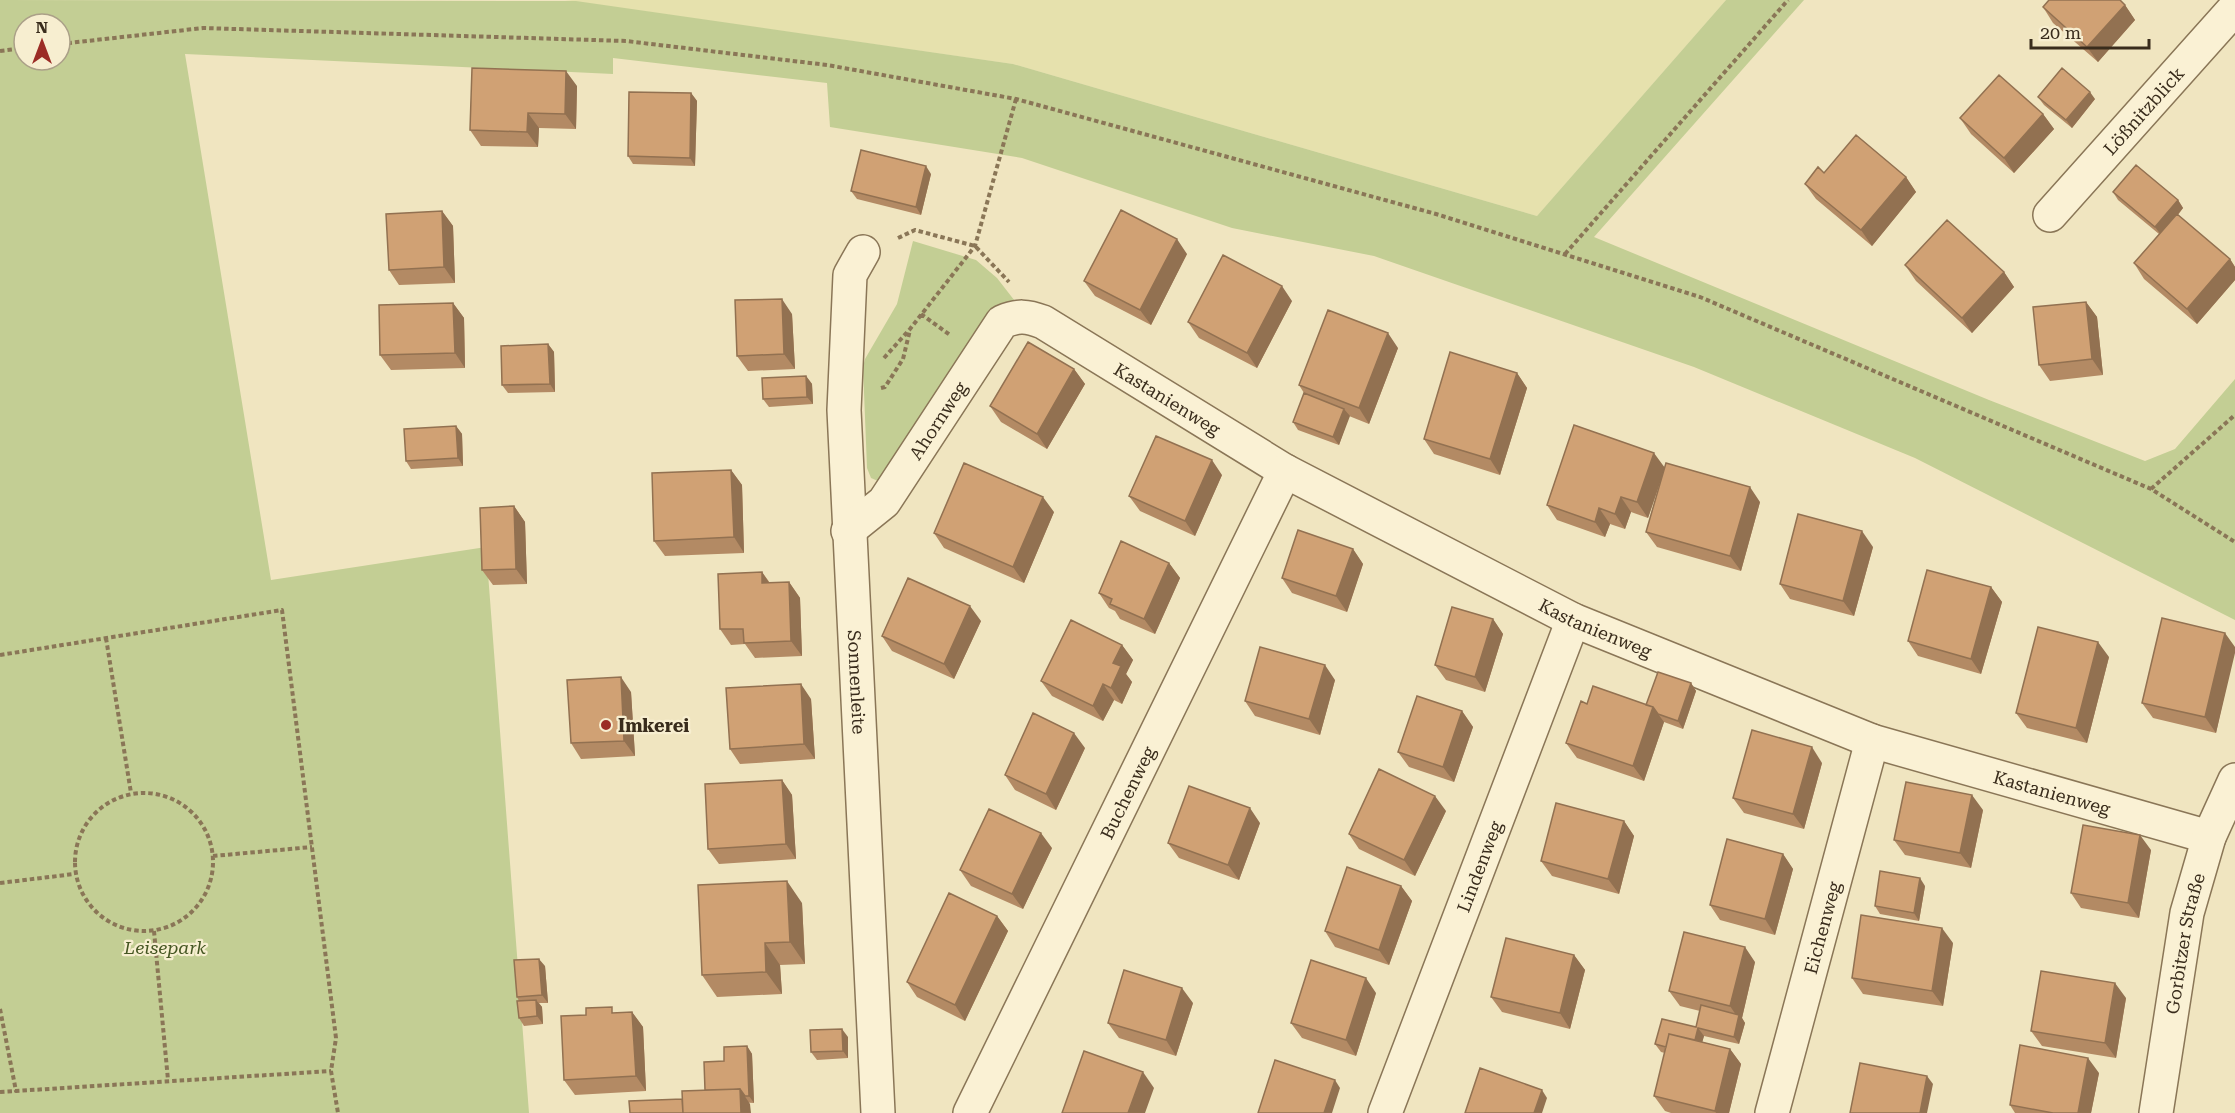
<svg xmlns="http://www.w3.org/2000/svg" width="2235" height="1113" viewBox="0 0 2235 1113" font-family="'Roboto Serif',serif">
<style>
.farmland{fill:#e6e1ad}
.green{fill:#c3ce94;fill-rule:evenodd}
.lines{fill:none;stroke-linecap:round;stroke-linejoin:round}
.minor-casing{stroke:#8a7657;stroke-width:36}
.path{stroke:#8a7657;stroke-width:4;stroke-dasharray:4.5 3;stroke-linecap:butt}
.minor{stroke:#faf1d4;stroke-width:33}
.wall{fill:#b38a64}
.shaded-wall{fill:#927151}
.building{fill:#d0a174;stroke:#927151;stroke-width:1.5}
.poi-dot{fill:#9b2c25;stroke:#f7eed0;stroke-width:2}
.labels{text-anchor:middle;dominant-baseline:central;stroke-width:4.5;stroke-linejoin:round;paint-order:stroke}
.street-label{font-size:18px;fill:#392c1c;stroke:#f7eed0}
.poi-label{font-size:18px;font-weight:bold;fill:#392c1c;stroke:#f7eed0;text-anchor:start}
.park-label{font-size:18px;font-style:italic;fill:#455622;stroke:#f7eed0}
</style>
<rect width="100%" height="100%" fill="#f0e5c0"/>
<!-- farmland -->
<path class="farmland" d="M565,0H1726L1537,216L1013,64Z"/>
<!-- green -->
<path class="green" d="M0,0L576,1L1013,64L1537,216L1726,0H1804L1594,237L1989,400L2145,461L2175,449L2235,379V620L1915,458L1694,367L1374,256L1232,228L1022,158L830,127L827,83L613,58V74L185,54L271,580L486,547L529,1113H0ZM24,24H60V60H24Z
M913,241L976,260L997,278L1018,305L992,313L973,334L887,475L878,481L871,478L867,468L863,367L865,359L897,304Z"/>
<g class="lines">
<!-- minor casing -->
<g class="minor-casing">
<g id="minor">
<path id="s1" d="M2050,215L2235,8"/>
<path id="s2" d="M863,252L850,275L844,410L878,1113"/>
<path id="s3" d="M848,531L884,502L1002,322C1018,315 1027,316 1043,322L1285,471L1573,620L1872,741L2209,837"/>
<path id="s4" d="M970,1113L1285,471"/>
<path id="s5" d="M1385,1113L1573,620"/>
<path id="s6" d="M1772,1113L1872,741"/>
<path id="s7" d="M2156,1113L2187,913L2209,837L2235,780"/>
</g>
</g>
<!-- path -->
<path class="path" d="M60,44L203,28L626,41L827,65L1016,99L1436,214L1700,297L2151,489L2235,542
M0,51L24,48
M898,238L915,230L975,246L1009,282
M1565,254L1788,0
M921,314L950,335
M884,358L910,329L975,246L1016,99
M881,388L885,387L903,359L910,330
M2151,489L2235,415
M106,638L131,793
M0,655L282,610L336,1038L331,1071L338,1113
M75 862a69 69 0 1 1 138 0a69 69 0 1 1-138 0Z
M213,856L312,847
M0,883L74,874
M154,931L168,1080
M0,1009L16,1091L331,1071
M0,1092L16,1091"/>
<!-- minor -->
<use href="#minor" class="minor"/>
</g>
<!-- wall -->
<path class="wall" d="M2125,5L2135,20L2098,62L2053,23L2043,7Z
M577,86L576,129L539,128L538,147L481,146L470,130Z
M691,93L697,101L695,166L633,164L628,156Z
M2038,97L2095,99L2072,128L2044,105Z
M2043,114L2054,129L2014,173L1971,134L1960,118Z
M1824,173L1906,177L1916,192L1872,246L1816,199L1805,184Z
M931,174L921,215L857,199L851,191Z
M2113,192L2178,200L2183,208L2178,215L2230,259L2235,267V280L2197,324L2144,279L2134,263L2159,234L2118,200Z
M442,211L453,226L455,283L399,285L389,270Z
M1187,254L1151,325L1095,296L1084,281Z
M1905,265L2004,272L2014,287L1972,333L1916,281Z
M1292,301L1257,368L1199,338L1188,322Z
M2086,302L2097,317L2103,375L2050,381L2039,365Z
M453,303L464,318L465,368L391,370L380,355Z
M792,314L795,369L748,371L737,356Z
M548,344L554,352L555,392L508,393L502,385Z
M1398,348L1369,424L1349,416L1339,445L1298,430L1293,422L1304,393L1299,385Z
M1074,369L1085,384L1047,449L1001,422L990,406Z
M1517,373L1527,388L1500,475L1434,454L1424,439Z
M806,376L812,384L813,404L769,407L763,399Z
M456,426L462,434L463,466L411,469L406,461Z
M1665,468L1648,518L1631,512L1625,529L1610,524L1605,537L1557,520L1547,505Z
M731,470L742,485L744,553L665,556L654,541Z
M1222,475L1195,536L1140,511L1129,496Z
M1760,502L1741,571L1657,547L1646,532Z
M514,506L525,522L527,584L493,585L482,570Z
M1054,512L1024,583L944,548L934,533Z
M1873,547L1854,616L1790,599L1780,584Z
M1353,549L1363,564L1347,612L1292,593L1282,578Z
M1169,563L1180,578L1155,634L1120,619L1115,611L1109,608L1099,593Z
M762,572L770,583L789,582L800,598L802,656L755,658L745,644L731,645L720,629Z
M1991,587L2002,602L1981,674L1918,656L1908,641Z
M1493,619L1503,634L1485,692L1446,680L1435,665Z
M981,621L954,679L892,651L882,636Z
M1122,645L1133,660L1126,674L1132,682L1122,704L1114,700L1103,721L1052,696L1041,681Z
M2235,647L2216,733L2153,718L2142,703Z
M2109,657L2087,743L2027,728L2016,713Z
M1335,680L1320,735L1255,716L1245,701Z
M1691,683L1696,691L1683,729L1664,722L1644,781L1577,758L1566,743Z
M631,692L635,756L581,759L571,743Z
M811,699L815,759L740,764L730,749Z
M1462,711L1473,727L1454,782L1409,767L1398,752Z
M1085,748L1056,810L1015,790L1005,775Z
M1822,763L1804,829L1744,813L1733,798Z
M782,780L792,795L796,859L719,864L708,849Z
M1983,810L1971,868L1905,855L1894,840Z
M1446,811L1415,876L1359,849L1349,834Z
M1624,821L1634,836L1619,894L1552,876L1541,861Z
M1260,823L1239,880L1179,858L1168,843Z
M1052,848L1023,909L971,886L960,870Z
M2151,850L2139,918L2081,908L2071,893Z
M1783,854L1793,869L1775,935L1720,920L1710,905Z
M1401,886L1412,901L1389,965L1335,947L1325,931Z
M1925,886L1919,921L1880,914L1875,906Z
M802,903L805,964L780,965L782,994L717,997L702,975Z
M997,916L1008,931L965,1021L917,997L907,982Z
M1953,943L1943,1006L1863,994L1852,978Z
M1574,955L1585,970L1570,1029L1502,1012L1491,997Z
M1755,962L1742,1018L1745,1023L1739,1044L1704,1036L1702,1042L1730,1049L1741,1064L1729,1113H1671L1665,1111L1654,1096L1665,1053L1661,1052L1655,1044L1696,1027L1700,1011L1680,1006L1669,991Z
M545,966L548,1003H539L542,1007L543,1024L524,1026L519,1018V1001L517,997Z
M1376,993L1356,1056L1302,1038L1291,1023Z
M2126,998L2116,1058L2042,1046L2031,1031Z
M1193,1003L1176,1056L1119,1038L1108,1023Z
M632,1012L643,1027L646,1091L575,1095L564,1080L616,1013Z
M848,1037V1058L817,1060L811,1052Z
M747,1046L752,1054L754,1103L682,1099L705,1090L724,1061Z
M2099,1073L2091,1113H2015L2010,1105Z"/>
<!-- shaded-wall -->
<path class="shaded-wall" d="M2125,5L2135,20L2098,62L2087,47Z
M566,71L577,86L576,129L565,114Z
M2090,92L2095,99L2072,128L2066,120Z
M691,93L697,101L695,166L690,158Z
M528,113L539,128L538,147L527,132Z
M2043,114L2054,129L2014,173L2004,158Z
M926,166L931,174L921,215L916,207Z
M1906,177L1916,192L1872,246L1861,230Z
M2178,200L2183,208L2161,235L2155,227Z
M442,211L453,226L455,283L444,267Z
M1177,239L1187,254L1151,325L1140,310Z
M2230,259L2235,267V280L2197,324L2187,309Z
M2004,272L2014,287L1972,333L1962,318Z
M1282,286L1292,301L1257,368L1247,353Z
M782,299L792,314L795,369L784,354Z
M2086,302L2097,317L2103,375L2092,359Z
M453,303L464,318L465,368L455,353Z
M1388,333L1398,348L1369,424L1359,408Z
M548,344L554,352L555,392L550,384Z
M1074,369L1085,384L1047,449L1037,434Z
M1517,373L1527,388L1500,475L1490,459Z
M806,376L812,384L813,404L807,397Z
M1344,409L1350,416L1339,445L1333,437Z
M456,426L462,434L463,466L458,458Z
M1654,453L1665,468L1648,518L1637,502Z
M1212,460L1222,475L1195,536L1185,521Z
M731,470L742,485L744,553L734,537Z
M1750,487L1760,502L1741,571L1730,556Z
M1043,497L1054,512L1024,583L1013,567Z
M1621,497L1631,512L1625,529L1615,514Z
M514,506L525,522L527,584L516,569Z
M1599,508L1610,524L1605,537L1595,522Z
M1862,531L1873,547L1854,616L1843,601Z
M1353,549L1363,564L1347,612L1336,596Z
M1169,563L1180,578L1155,634L1144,619Z
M762,572L772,587L762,583Z
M789,582L800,598L802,656L791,641Z
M1991,587L2002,602L1981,674L1971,659Z
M970,606L981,621L954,679L944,664Z
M1493,619L1503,634L1485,692L1475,677Z
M2225,633L2235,647V653L2216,733L2205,717Z
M2098,642L2109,657L2087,743L2076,728Z
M1122,645L1133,660L1126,674L1132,682L1122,704L1111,688L1113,663Z
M1325,665L1335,680L1320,735L1309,719Z
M621,677L631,692L635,756L624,741Z
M1691,683L1696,691L1683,729L1678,721Z
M801,684L811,699L815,759L804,744Z
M1103,684L1114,700L1103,721L1093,706Z
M1653,707L1664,722L1644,781L1633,766Z
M1462,711L1473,727L1454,782L1443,767Z
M1074,733L1085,748L1056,810L1046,794Z
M1812,747L1822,763L1804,829L1793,814Z
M782,780L792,795L796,859L786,844Z
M1972,795L1983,810L1971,868L1960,853Z
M1435,796L1446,811L1415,876L1404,860Z
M1250,808L1260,823L1239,880L1228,865Z
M1624,821L1634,836L1619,894L1608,879Z
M1041,833L1052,848L1023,909L1012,894Z
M2140,835L2151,850L2139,918L2128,903Z
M1783,854L1793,869L1775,935L1765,919Z
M1920,878L1925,886L1919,921L1914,913Z
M787,881L802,903L805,964L790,942Z
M1401,886L1412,901L1389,965L1379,950Z
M997,916L1008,931L965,1021L955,1005Z
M1942,928L1953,943L1943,1006L1932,991Z
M765,943L780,965L782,994L766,972Z
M1745,947L1755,962L1742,1018L1745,1023L1739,1044L1734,1037L1738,1018L1730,1006Z
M1574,955L1585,970L1570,1029L1560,1013Z
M539,959L545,966L548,1003L542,995Z
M1366,978L1376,993L1356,1056L1346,1040Z
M2115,983L2126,998L2116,1058L2105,1043Z
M1182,988L1193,1003L1176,1056L1166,1040Z
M536,1000L542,1007L543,1024L537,1016Z
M632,1012L643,1027L646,1091L636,1076Z
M1698,1028L1704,1036L1699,1054L1693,1046Z
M842,1029L848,1037V1058L843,1051Z
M747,1046L752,1054L754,1103L749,1096Z
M1730,1049L1741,1064L1729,1113H1716L1715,1111Z
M2088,1058L2099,1073L2091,1113H2078Z
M1143,1072L1154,1088L1145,1113H1128Z
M1927,1076L1933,1084L1927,1113H1920Z
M1335,1080L1340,1088L1332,1113H1324Z
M740,1089L750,1104L751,1113H741Z
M1542,1090L1547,1098L1542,1113H1534Z"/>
<!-- building -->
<path class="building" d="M2049,0H2120L2125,5L2087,47L2043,7Z
M472,68L566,71L565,114L528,113L527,132L470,130Z
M2062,68L2090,92L2066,120L2038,97Z
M1999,75L2043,114L2004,158L1960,118Z
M629,92L691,93L690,158L628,156Z
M1856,135L1906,177L1861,230L1805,184L1818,167L1824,173Z
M861,150L926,166L916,207L851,191Z
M2136,165L2178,200L2155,227L2113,192Z
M1121,210L1177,239L1140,310L1084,281Z
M442,211L444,267L389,270L386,214Z
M2177,214L2230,259L2187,309L2134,263Z
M1947,220L2004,272L1962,318L1905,265Z
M1223,255L1282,286L1247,353L1188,322Z
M782,299L784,354L737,356L735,300Z
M2086,302L2092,359L2039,365L2033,307Z
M453,303L455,353L380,355L379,305Z
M1328,310L1388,333L1359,408L1299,385Z
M1028,342L1074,369L1037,434L990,406Z
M548,344L550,384L502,385L501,346Z
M1450,352L1517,373L1490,459L1424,439Z
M806,376L807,397L763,399L762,378Z
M1304,393L1344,409L1333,437L1293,422Z
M1574,425L1654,453L1637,502L1621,497L1615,514L1599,508L1595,522L1547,505Z
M456,426L458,458L406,461L404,429Z
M1156,436L1212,460L1185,521L1129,496Z
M964,463L1043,497L1013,567L934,533Z
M1666,463L1750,487L1730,556L1646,532Z
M731,470L734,537L654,541L652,473Z
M514,506L516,569L482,570L480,508Z
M1798,514L1862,531L1843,601L1780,584Z
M1298,530L1353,549L1336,596L1282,578Z
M1121,541L1169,563L1144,619L1110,604L1112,599L1099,593Z
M1927,570L1991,587L1971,659L1908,641Z
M762,572V583L789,582L791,641L744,643L743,629H720L718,574Z
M908,578L970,606L944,664L882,636Z
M1452,607L1493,619L1475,677L1435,665Z
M2162,618L2225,633L2205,717L2142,703Z
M1071,620L1122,645L1113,663L1121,666L1111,688L1103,684L1093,706L1041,681Z
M2038,627L2098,642L2076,728L2016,713Z
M1260,647L1325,665L1309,719L1245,701Z
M1658,672L1691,683L1678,721L1658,714L1653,707L1646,705Z
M621,677L624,741L571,743L567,680Z
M801,684L804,744L730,749L726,688Z
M1593,686L1653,707L1633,766L1566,743L1581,701L1587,704Z
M1417,696L1462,711L1443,767L1398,752Z
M1033,713L1074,733L1046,794L1005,775Z
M1752,730L1812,747L1793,814L1733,798Z
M1379,769L1435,796L1404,860L1349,834Z
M782,780L786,844L708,849L705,784Z
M1906,782L1972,795L1960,853L1894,840Z
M1189,786L1250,808L1228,865L1168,843Z
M1556,803L1624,821L1608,879L1541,861Z
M989,809L1041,833L1012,894L960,870Z
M2083,825L2140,835L2128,903L2071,893Z
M1727,839L1783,854L1765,919L1710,905Z
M1347,867L1401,886L1379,950L1325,931Z
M1880,871L1920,878L1914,913L1875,906Z
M787,881L790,942L765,943L766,972L702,975L698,885Z
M949,893L997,916L955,1005L907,982Z
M1861,915L1942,928L1932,991L1852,978Z
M1684,932L1745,947L1730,1006L1669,991Z
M1506,938L1574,955L1560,1013L1491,997Z
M539,959L542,995L517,997L514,960Z
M1311,960L1366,978L1346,1040L1291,1023Z
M1124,970L1182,988L1166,1040L1108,1023Z
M2041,971L2115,983L2105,1043L2031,1031Z
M536,1000L537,1016L519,1018L517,1001Z
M1701,1005L1739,1015L1734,1037L1698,1028L1695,1040L1669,1034L1666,1047L1655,1044L1662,1019L1696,1027Z
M612,1007V1013L632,1012L636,1076L564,1080L561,1016L586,1015V1008Z
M842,1029L843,1051L811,1052L810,1030Z
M1669,1034L1730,1049L1715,1111L1654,1096Z
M2020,1045L2088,1058L2078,1113H2053L2010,1105Z
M747,1046L749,1096H745L740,1089L705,1090L704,1062L724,1061V1047Z
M1084,1051L1143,1072L1128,1113H1062Z
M1275,1060L1335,1080L1324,1113H1258Z
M1860,1063L1927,1076L1920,1113H1850Z
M1480,1068L1542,1090L1534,1113H1465Z
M740,1089L741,1113H683L682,1091Z
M682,1099L683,1113H630L629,1101Z"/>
<!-- markers -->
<circle class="poi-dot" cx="606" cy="725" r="6"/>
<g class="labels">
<!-- street labels -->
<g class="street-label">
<text stroke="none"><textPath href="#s1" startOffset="140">Lößnitzblick</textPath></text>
<text stroke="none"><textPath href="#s3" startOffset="450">Kastanienweg</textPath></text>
<text stroke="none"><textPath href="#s3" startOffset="144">Ahornweg</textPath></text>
<text stroke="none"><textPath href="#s3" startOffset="936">Kastanienweg</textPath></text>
<text stroke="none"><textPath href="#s2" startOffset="434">Sonnenleite</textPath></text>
<text stroke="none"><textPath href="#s4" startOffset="357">Buchenweg</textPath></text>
<text stroke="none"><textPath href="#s3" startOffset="1422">Kastanienweg</textPath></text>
<text stroke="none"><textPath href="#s5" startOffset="264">Lindenweg</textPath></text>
<text stroke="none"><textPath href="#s6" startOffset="192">Eichenweg</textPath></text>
<text stroke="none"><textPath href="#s7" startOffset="172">Gorbitzer Straße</textPath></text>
</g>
<!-- poi labels -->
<g class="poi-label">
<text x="618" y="725">Imkerei</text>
</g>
<!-- park labels -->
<g class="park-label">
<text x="165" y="947">Leisepark</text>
</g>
</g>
<!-- north arrow -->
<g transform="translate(42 42)"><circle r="28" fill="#f7eed0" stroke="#aba088" stroke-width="1.5"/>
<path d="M0-4.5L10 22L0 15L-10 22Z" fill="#9b2c25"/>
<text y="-9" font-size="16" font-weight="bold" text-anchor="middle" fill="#392c1c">N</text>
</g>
<!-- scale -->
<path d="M2031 39v9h118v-9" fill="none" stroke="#392c1c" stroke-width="3"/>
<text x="2040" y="39" font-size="18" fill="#392c1c" stroke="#f7eed0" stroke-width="4.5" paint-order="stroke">20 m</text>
</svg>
